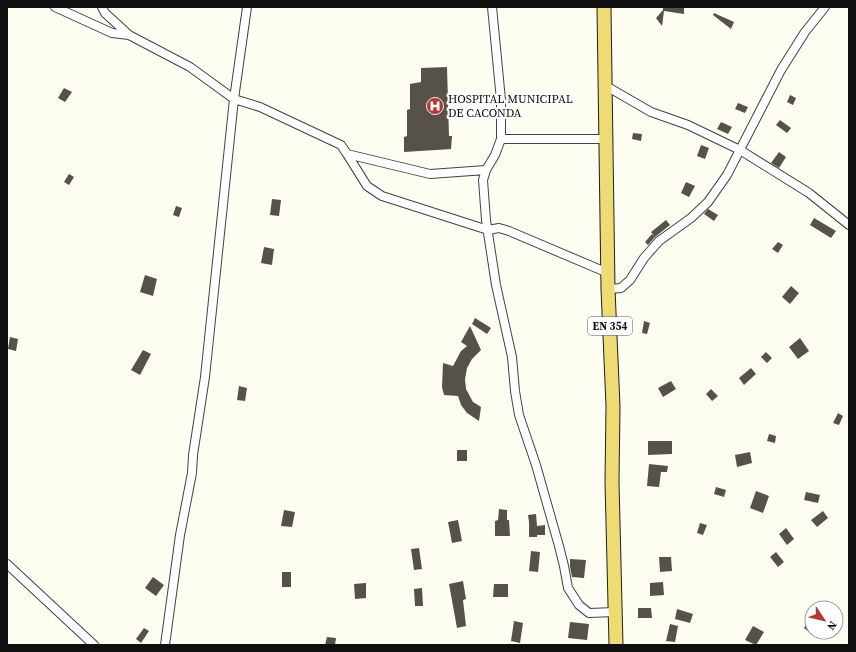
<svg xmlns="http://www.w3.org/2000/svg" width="856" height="652" viewBox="0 0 856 652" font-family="'Source Serif 4',serif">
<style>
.building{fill:#57514c}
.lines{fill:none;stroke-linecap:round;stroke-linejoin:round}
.minor-casing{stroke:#424242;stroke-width:10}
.primary-casing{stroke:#202020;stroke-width:15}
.minor{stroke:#fff;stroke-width:8}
.primary{stroke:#eedb73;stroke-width:13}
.labels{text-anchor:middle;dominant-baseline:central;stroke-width:4;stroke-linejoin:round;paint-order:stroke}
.shield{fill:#fff;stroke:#575757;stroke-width:1}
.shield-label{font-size:11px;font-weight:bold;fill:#0f0f0f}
.poi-label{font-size:12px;fill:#0f0f0f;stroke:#fff;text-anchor:start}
</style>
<rect width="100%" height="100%" fill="#fefdf2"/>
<!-- building -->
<path class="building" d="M663,7H684V14L664,11L662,26L656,18L663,10Z
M714,13L734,22L731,29L713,15Z
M447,67L449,136H452L451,149L404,152V137L407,136V110L410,109V84L421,82V68Z
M64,88L72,92L65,102L58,98Z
M790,95L796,98L793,105L787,102Z
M738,103L748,107L745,113L735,109Z
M780,120L791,128L787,133L776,125Z
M721,122L732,127L728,134L717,129Z
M633,133L642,134L641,141L632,139Z
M701,145L709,148L705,159L697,156Z
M779,152L786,157L779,168L771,163Z
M69,174L74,177L69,185L64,182Z
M686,182L695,186L689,197L681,193Z
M272,199L281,200L279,216L270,215Z
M176,206L182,208L179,217L173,215Z
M708,209L718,215L714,221L704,214Z
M814,218L836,231L831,238L810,225Z
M666,220L670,225L655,237L651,232Z
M652,234L655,237L648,245L645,242Z
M778,242L783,245L778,253L772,249Z
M264,247L274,249L272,265L261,263Z
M145,275L157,279L153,296L140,292Z
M791,286L799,293L790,304L782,297Z
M475,318L491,328L487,334L472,324Z
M644,321L650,323L647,334L642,333Z
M470,326L481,350L472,359L467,368L465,379L466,389L473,402L481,407L479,421L467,413L461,405L458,396L444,395L442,387L443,363L453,366L461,351L467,346L461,342Z
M10,337L18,339L16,351L8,349Z
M800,338L809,351L798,359L789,347Z
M143,350L151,354L140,375L131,370Z
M766,352L772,358L767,363L761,357Z
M751,368L756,374L744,385L739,378Z
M671,381L676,389L663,397L658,388Z
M239,386L247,388L245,401L237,400Z
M711,389L718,396L712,401L706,394Z
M838,413L843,416L839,425L833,423Z
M769,434L776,436L775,443L767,441Z
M648,441H672V454L648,455Z
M457,450H467V461H457Z
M750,452L752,463L737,467L735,455Z
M649,464L668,466L667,472H661L659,487L647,486Z
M716,487L726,490L724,497L714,494Z
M756,491L769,496L763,513L750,508Z
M806,492L820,495L818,503L804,500Z
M499,509L507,510V520H509L510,536H495V521L498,520Z
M284,510L295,512L292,527L281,526Z
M823,511L828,518L817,527L811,520Z
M536,514L537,526L545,525V535H537V537H529V522L528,515Z
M458,520L462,541L452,543L448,522Z
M700,523L707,525L703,535L697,533Z
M786,528L794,539L787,545L779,534Z
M419,548L422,569L414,570L411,549Z
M531,551L540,552L538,572L529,571Z
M776,552L784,562L778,567L770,557Z
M659,557H671L672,571L660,572Z
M570,559L586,560L584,578L572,577L570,567Z
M282,572H291V587H282Z
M153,577L164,585L156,596L145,588Z
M463,581L466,599L463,600L466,626L457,628L449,584Z
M663,582L664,595L650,596V583Z
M366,583V598L355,599L354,584Z
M494,584H508V597H493Z
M422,588L423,606H415L414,589Z
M638,608H651L652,618H638Z
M677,609L693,614L690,623L675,619Z
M812,615V627L809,632L804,628Z
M514,621L523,623L520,643L511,641Z
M570,622L589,624L587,640L568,638Z
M670,624L678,626L675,642L666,641Z
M753,626L764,632L756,645L745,640Z
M144,628L149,631L141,643L136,639Z
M327,637L336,638L335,645H325Z"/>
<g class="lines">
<!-- minor casing -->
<g class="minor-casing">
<path id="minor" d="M55,7L112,33L129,35
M102,7L105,13L129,35L190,67L234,99L260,107L341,145L347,154L430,174L486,170
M492,7L501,100V139L495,155L486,170L483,180L486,220L496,285L512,357L515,391L519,415L536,465L559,546L564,566L568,588L579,605L589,613L615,612
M606,86L651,112L688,125L740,150L809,193L849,225
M501,139H607
M347,154L367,186L382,196L488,230L499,228L509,231L608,273
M608,289L621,288L630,280L644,258L659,241L691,218L708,202L727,175L781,70L805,32L825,7
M7,564L94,645
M165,645L180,535L192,473L193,455L205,377L234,99L247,7"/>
</g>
<!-- primary casing -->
<g class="primary-casing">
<path id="primary" d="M604,7L608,289L613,406L612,482L616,645"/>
</g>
<!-- minor -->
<use href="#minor" class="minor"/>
<!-- primary -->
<use href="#primary" class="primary"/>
</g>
<!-- icons -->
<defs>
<g id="hospital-disc" transform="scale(0.9)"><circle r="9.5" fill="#b53731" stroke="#fff"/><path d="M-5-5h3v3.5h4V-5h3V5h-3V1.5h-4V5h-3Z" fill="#fff"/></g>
</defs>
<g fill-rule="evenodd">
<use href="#hospital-disc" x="435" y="106"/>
</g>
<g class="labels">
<!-- shield labels -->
<rect class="shield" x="588" y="317" width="44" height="18" rx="3"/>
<g class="shield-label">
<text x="610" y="326">EN 354</text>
</g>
<!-- poi labels -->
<g class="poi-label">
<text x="448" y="99">HOSPITAL MUNICIPAL<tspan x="448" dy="14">DE CACONDA</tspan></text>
</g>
</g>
<!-- border -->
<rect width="856" height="652" fill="none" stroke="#0f0f0f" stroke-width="16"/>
<!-- north arrow -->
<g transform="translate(824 620) rotate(125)"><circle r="19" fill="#ffffff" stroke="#9f9f9f"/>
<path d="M0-3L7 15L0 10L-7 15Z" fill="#b53731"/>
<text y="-6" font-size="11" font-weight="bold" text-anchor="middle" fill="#0f0f0f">N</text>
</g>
</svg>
